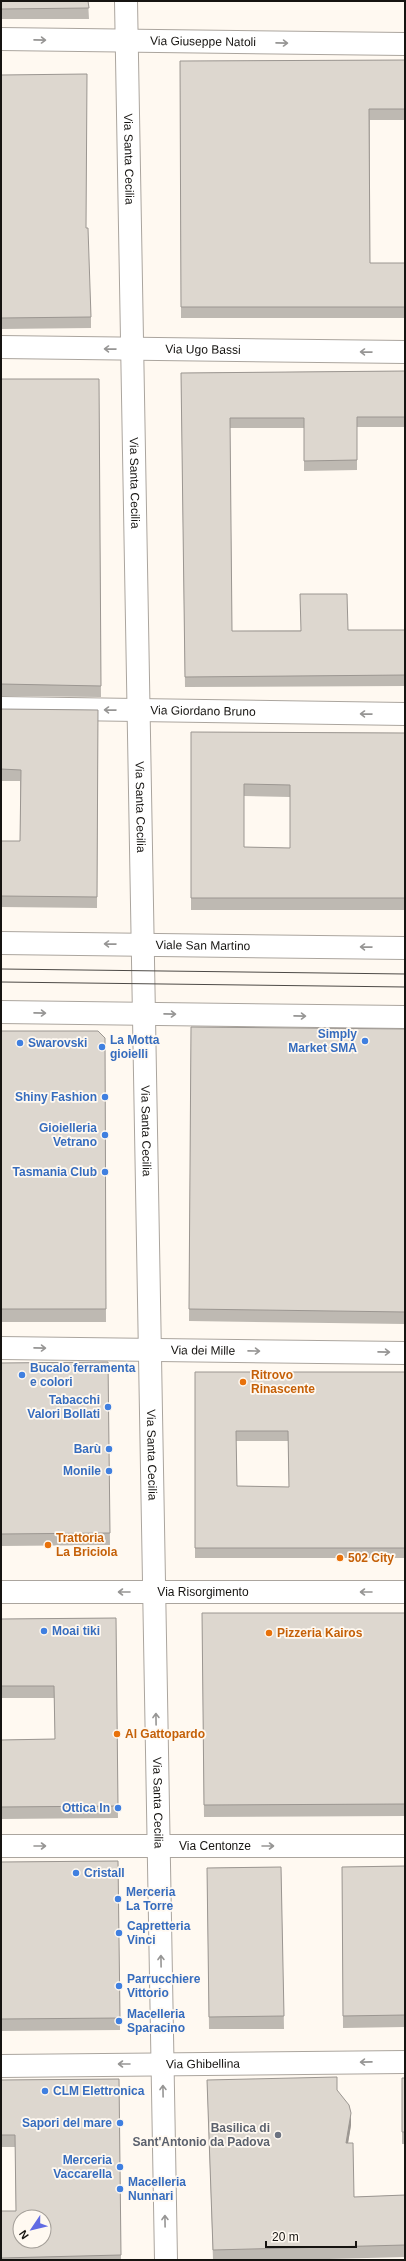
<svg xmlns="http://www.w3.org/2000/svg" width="406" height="2261" viewBox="0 0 406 2261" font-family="Helvetica,sans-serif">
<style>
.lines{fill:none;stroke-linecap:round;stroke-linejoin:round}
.minor-casing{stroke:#aba59e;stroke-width:24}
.minor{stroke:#fff;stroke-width:22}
.tram{stroke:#4d4a46;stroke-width:1}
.wall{fill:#beb9b2;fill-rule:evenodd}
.shaded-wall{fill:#9b9691}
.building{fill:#ddd7cf;stroke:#9b9691;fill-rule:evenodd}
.oneway{stroke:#969594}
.shop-dot{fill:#3f7fe0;stroke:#fff9f1;stroke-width:1.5}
.food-dot{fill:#e8710a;stroke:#fff9f1;stroke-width:1.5}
.worship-dot{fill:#6b7280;stroke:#fff9f1;stroke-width:1.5}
.labels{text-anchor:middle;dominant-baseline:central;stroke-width:3.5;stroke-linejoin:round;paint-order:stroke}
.street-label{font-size:12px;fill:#161411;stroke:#fff9f1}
.shop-label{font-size:12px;font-weight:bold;fill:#366cbe;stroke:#fff9f1;text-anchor:start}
.food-label{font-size:12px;font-weight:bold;fill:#c56008;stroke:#fff9f1;text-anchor:start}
.worship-label{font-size:12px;font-weight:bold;fill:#5b616d;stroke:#fff9f1;text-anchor:end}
</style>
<rect width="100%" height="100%" fill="#fff9f1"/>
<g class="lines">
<!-- minor casing -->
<g class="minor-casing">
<g id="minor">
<path id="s1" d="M126,1L166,2260"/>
<path id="s2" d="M1,39L405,44"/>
<path id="s3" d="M1,347L405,352"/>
<path id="s4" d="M1,708L405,714"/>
<path id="s5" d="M1,943L405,948"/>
<path d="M1,1012L405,1017"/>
<path id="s6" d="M1,1348L405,1353"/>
<path id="s7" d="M1,1592H405"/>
<path id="s8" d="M1,1846H405"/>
<path id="s9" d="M1,2066L405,2062"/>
</g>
</g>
<!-- minor -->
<use href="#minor" class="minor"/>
<!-- tram -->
<path class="tram" d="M1,969L405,974
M1,982L405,987"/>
</g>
<!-- wall -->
<path class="wall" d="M1,1H88L89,19H1Z
M405,60V120H370V263H405V318H181L180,61Z
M1,75L86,228L91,317V328L1,329Z
M405,371V427H357V470L304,471V428H230L232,631L405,630V686L185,687L181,373Z
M1,379H99L101,697L1,696Z
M1,709L98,710L97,908L1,907V841H20V781H1Z
M191,732L405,733V910H191ZM244,796L290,797V848L244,847Z
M191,1027L405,1029V1324L189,1321Z
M1,1031L105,1038L106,1322H1Z
M108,1362L110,1545L1,1546V1363Z
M195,1372H405V1558H195ZM236,1441H288L289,1487L237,1486Z
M202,1613H405V1816L204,1817Z
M116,1618L118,1818L1,1819V1740L55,1739L54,1698H1V1619Z
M118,1861L120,2030L1,2031V1862Z
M405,1866V2027L343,2028L342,1867Z
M281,1867L284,2029H209L207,1868Z
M402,2078H405V2144H402Z
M119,2079L121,2260H1V2211H16L15,2147H1V2080Z
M207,2080L337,2090L351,2125L348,2143L354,2197L405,2195V2257L291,2260H213Z"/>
<!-- shaded-wall -->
<path class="shaded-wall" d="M351,2113V2125L346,2155V2143Z"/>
<!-- building -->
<path class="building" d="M1,1H88L89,8L1,9Z
M405,60V109H369L370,263H405V307H181L180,61Z
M87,74L86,228H88L91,317L1,318V75Z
M405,371V417H357V460L304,461V418H230L232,631H301L300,594H347L348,630H405V675L185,677L181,373Z
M1,379H99L101,686L1,684Z
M1,709L98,710L97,897L1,896V841H20L21,770L1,769Z
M191,732L405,733V898H191ZM244,784L290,785V848L244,847Z
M191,1027L405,1029V1312L189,1309Z
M1,1031H98L105,1038L106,1309H1Z
M108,1362L110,1533L1,1534V1363Z
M195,1372H405V1548H195ZM236,1431H288L289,1487L237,1486Z
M202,1613H405V1804L204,1805Z
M116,1618L118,1806L1,1807V1740L55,1739L54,1686H1V1619Z
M118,1861L120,2018L1,2019V1862Z
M405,1866V2015L343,2016L342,1867Z
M281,1867L284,2016L209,2017L207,1868Z
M337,2077V2090L349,2105L351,2113L346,2143H353L354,2197L405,2195V2245L213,2250L207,2080Z
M402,2078H405V2132H402Z
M119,2079L121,2255L1,2258V2211H16L15,2135H1V2080ZM20,2217H44V2241H20Z"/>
<!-- one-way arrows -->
<defs><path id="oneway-shaft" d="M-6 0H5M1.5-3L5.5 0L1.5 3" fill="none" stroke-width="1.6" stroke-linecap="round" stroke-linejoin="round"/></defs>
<g class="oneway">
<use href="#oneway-shaft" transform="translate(40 40) rotate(1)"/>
<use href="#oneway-shaft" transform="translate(282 43) rotate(1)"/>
<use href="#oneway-shaft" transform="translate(110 349) rotate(-179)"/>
<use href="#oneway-shaft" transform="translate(366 352) rotate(-179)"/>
<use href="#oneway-shaft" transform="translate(110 710) rotate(-179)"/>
<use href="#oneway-shaft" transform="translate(366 714) rotate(-179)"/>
<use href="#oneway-shaft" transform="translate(110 944) rotate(-179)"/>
<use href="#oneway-shaft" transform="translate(366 947) rotate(-179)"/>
<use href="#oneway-shaft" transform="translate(40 1013) rotate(1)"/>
<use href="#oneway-shaft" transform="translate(170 1014) rotate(1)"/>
<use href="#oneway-shaft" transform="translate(300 1016) rotate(1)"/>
<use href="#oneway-shaft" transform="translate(40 1348) rotate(1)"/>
<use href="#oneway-shaft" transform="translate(254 1351) rotate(1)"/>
<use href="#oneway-shaft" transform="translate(384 1352) rotate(1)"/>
<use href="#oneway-shaft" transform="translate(124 1592) rotate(180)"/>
<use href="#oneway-shaft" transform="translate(366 1592) rotate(180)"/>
<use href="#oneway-shaft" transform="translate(156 1719) rotate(-91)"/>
<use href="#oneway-shaft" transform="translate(40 1846)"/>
<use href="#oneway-shaft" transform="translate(268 1846)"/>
<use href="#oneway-shaft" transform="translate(161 1961) rotate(-91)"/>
<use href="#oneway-shaft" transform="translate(366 2062) rotate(179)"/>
<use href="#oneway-shaft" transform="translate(124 2064) rotate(180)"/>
<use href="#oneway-shaft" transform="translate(163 2091) rotate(-91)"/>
<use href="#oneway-shaft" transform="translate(165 2221) rotate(-91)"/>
</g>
<!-- markers -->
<g class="shop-dot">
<circle cx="365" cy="1041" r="4"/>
<circle cx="20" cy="1043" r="4"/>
<circle cx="102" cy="1047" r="4"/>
<circle cx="105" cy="1097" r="4"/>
<circle cx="105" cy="1135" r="4"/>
<circle cx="105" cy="1172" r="4"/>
<circle cx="22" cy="1375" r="4"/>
<circle cx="108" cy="1407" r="4"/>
<circle cx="109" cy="1449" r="4"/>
<circle cx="109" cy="1471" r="4"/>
<circle cx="44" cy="1631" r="4"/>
<circle cx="118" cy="1808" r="4"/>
<circle cx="76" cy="1873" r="4"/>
<circle cx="118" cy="1899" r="4"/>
<circle cx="119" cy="1933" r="4"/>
<circle cx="119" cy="1986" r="4"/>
<circle cx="119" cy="2021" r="4"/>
<circle cx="45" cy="2091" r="4"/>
<circle cx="120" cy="2123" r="4"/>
<circle cx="120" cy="2167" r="4"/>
<circle cx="120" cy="2189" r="4"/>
</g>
<g class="food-dot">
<circle cx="243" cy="1382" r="4"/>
<circle cx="48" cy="1545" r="4"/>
<circle cx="340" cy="1558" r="4"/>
<circle cx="269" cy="1633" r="4"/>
<circle cx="117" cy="1734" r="4"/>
</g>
<circle class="worship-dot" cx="278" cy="2135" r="4"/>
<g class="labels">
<!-- street labels -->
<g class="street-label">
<text stroke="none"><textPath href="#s2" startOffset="202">Via Giuseppe Natoli</textPath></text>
<text stroke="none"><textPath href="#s1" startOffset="158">Via Santa Cecilia</textPath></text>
<text stroke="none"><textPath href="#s3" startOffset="202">Via Ugo Bassi</textPath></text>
<text stroke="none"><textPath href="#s1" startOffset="482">Via Santa Cecilia</textPath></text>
<text stroke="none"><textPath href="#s4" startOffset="202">Via Giordano Bruno</textPath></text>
<text stroke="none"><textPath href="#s1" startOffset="806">Via Santa Cecilia</textPath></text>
<text stroke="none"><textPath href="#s5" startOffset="202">Viale San Martino</textPath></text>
<text stroke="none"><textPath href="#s1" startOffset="1130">Via Santa Cecilia</textPath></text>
<text stroke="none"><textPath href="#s6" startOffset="202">Via dei Mille</textPath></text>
<text stroke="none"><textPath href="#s1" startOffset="1454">Via Santa Cecilia</textPath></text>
<text stroke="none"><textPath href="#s7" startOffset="202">Via Risorgimento</textPath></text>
<text stroke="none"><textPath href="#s1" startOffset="1802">Via Santa Cecilia</textPath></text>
<text stroke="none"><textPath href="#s8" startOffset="214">Via Centonze</textPath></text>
<text stroke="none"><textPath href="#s9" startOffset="202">Via Ghibellina</textPath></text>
</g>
<!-- shop labels -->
<g class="shop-label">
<text x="357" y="1034" text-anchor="end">Simply<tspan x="357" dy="14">Market SMA</tspan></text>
<text x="110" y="1040">La Motta<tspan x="110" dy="14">gioielli</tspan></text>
<text x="28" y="1043">Swarovski</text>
<text x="97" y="1097" text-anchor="end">Shiny Fashion</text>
<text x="97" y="1128" text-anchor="end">Gioielleria<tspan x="97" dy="14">Vetrano</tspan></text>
<text x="97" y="1172" text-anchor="end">Tasmania Club</text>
<text x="30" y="1368">Bucalo ferramenta<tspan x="30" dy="14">e colori</tspan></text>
<text x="100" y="1400" text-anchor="end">Tabacchi<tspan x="100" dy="14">Valori Bollati</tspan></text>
<text x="101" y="1449" text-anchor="end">Barù</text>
<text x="101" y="1471" text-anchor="end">Monile</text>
<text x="52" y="1631">Moai tiki</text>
<text x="110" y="1808" text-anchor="end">Ottica In</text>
<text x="84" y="1873">Cristall</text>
<text x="126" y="1892">Merceria<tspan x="126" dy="14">La Torre</tspan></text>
<text x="127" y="1926">Capretteria<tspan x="127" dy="14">Vinci</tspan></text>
<text x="127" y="1979">Parrucchiere<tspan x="127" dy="14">Vittorio</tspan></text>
<text x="127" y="2014">Macelleria<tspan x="127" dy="14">Sparacino</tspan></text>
<text x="53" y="2091">CLM Elettronica</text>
<text x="112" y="2123" text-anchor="end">Sapori del mare</text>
<text x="112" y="2160" text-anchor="end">Merceria<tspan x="112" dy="14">Vaccarella</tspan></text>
<text x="128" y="2182">Macelleria<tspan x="128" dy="14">Nunnari</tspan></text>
</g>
<!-- food labels -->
<g class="food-label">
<text x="251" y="1375">Ritrovo<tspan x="251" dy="14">Rinascente</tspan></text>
<text x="56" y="1538">Trattoria<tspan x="56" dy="14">La Briciola</tspan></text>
<text x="348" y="1558">502 City</text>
<text x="277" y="1633">Pizzeria Kairos</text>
<text x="125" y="1734">Al Gattopardo</text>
</g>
<!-- worship labels -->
<g class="worship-label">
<text x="270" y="2128">Basilica di<tspan x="270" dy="14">Sant'Antonio da Padova</tspan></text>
</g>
</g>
<!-- border -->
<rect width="406" height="2261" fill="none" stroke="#161411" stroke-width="4"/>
<!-- north arrow -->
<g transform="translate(32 2229) rotate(235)"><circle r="19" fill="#fff9f1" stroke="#a29d97"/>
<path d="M0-3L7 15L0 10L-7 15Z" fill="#616be3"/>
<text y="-6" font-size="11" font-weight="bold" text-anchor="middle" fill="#161411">N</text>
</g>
<!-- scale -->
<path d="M266 2241v6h90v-6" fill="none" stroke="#161411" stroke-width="2"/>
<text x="272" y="2241" font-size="12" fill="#161411" stroke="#fff9f1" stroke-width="3" paint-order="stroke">20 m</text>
</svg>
